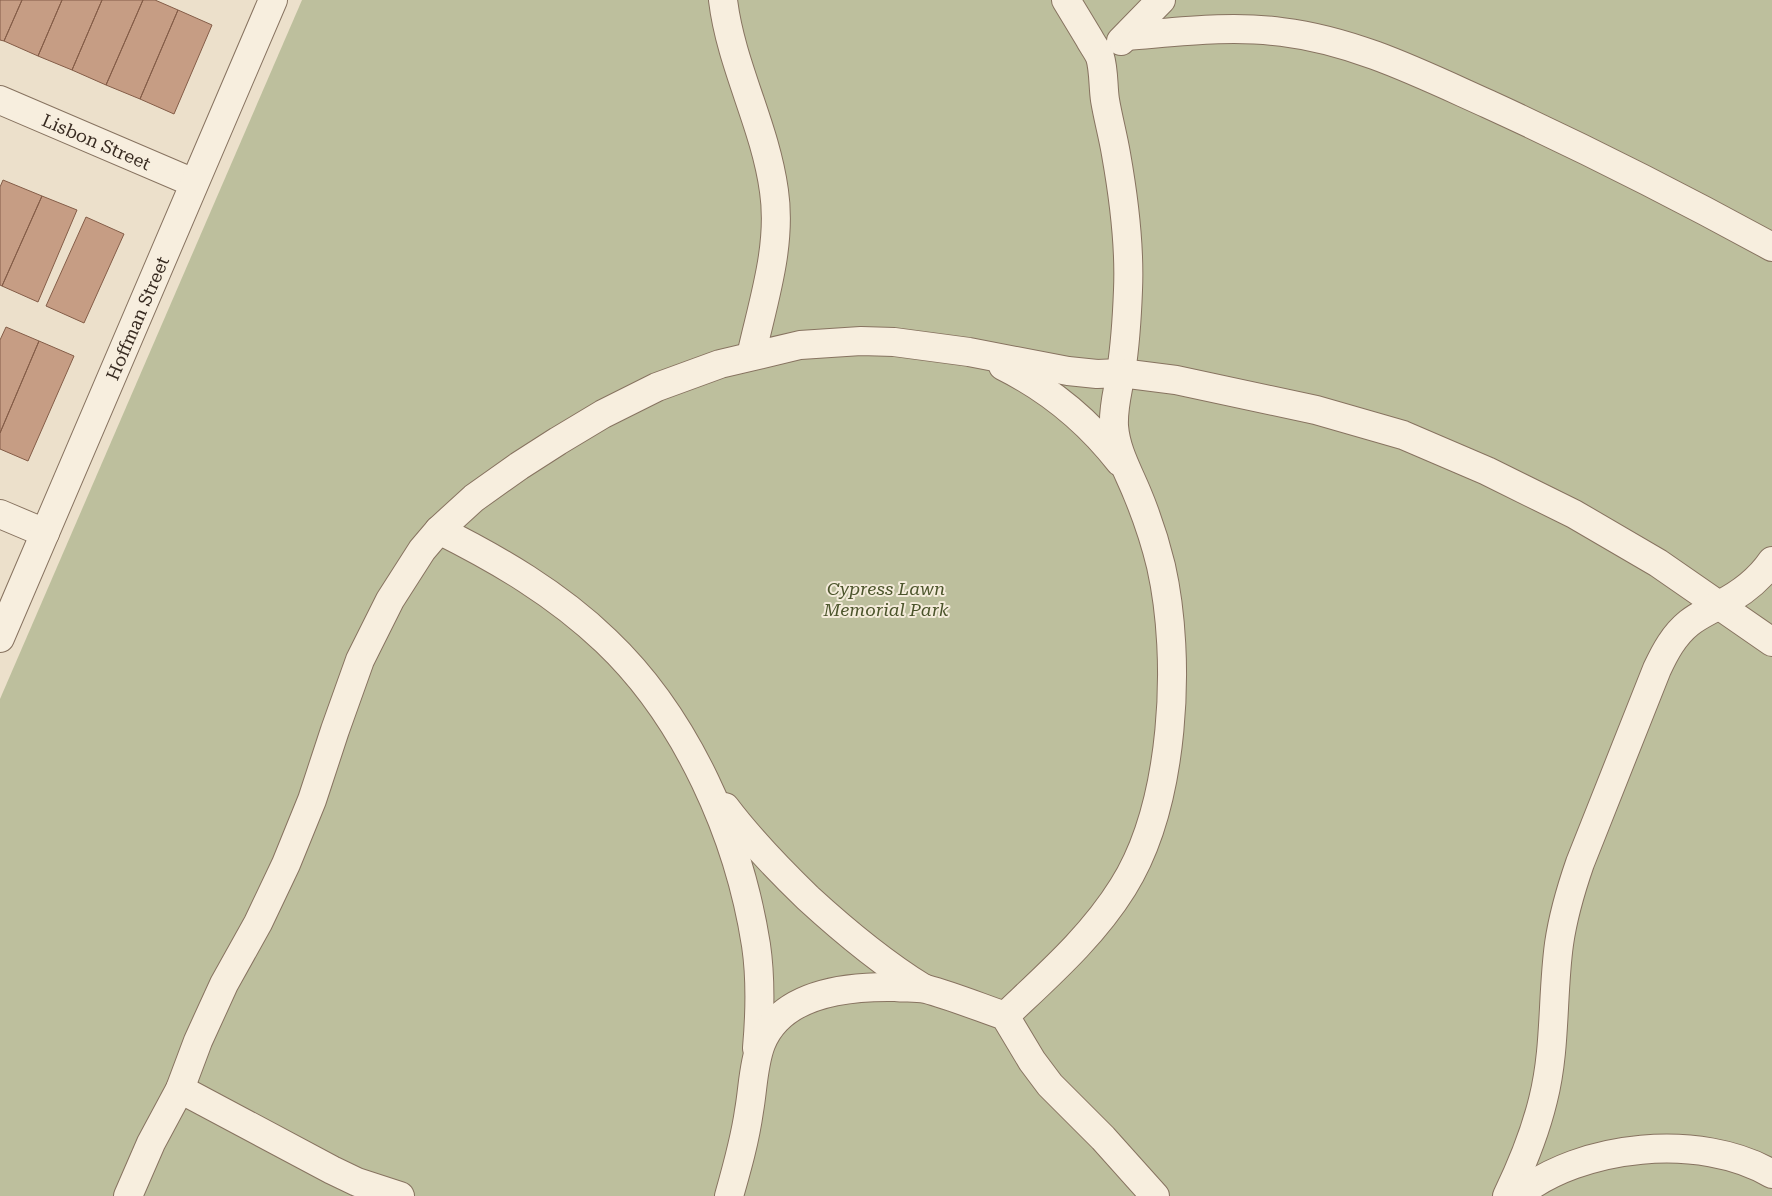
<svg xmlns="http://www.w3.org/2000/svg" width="1772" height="1196" viewBox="0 0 1772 1196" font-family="'Roboto Serif',serif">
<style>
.cemetery{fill:#bdbf9d}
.building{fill:#c69d84;stroke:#845d48}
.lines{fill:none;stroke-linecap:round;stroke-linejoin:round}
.minor-casing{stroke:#877360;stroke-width:30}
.minor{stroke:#f7eede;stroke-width:28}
.labels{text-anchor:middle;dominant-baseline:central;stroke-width:4;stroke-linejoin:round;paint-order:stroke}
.street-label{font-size:18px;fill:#392c22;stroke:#f4ebda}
.park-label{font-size:18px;font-style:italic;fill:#4b542b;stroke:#f4ebda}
</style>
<rect width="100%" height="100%" fill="#ece0cb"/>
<!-- cemetery -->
<path class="cemetery" d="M302,0H1772V1196H0V699Z"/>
<!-- building -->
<path class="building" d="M0,0H22L4,41L0,40Z
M22,0H62L38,56L4,41Z
M62,0H102L72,70L38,56Z
M102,0H143L106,85L72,70Z
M143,0H155L178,10L140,99L106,85Z
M178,10L212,25L174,114L140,99Z
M3,180L42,196L2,286L0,285V187Z
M42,196L77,210L38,302L2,286Z
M86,217L124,234L84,323L46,306Z
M6,327L39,341L0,433V340Z
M39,341L74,356L28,461L0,449V433Z"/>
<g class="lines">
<!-- minor casing -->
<g class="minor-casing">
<g id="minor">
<path d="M723,0C731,66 765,125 774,191C782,246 763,302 751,356"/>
<path d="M1127,36C1178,32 1231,25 1282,32C1356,41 1421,74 1488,104C1584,148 1679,196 1772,247"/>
<path d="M1121,41L1161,0"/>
<path id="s1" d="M0,100L194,183"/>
<path d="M1003,366C1049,389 1088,421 1120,462"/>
<path d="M0,514L45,533"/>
<path d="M439,530C499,560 557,594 606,641C687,718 739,836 756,945C761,979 760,1014 757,1048"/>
<path id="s2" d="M0,638L273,0"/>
<path d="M725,807C750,840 779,870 808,898C844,931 881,962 923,988"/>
<path d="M1005,1016C1047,976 1092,937 1123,887C1175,804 1182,659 1161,566C1155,541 1147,517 1137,493C1128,471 1116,451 1114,426C1113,407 1118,391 1121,372C1125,346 1127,317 1128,290C1130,244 1124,199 1116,154C1113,136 1108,118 1105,100C1103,87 1104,70 1100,57C1097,50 1092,44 1089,38C1081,25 1074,13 1066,0"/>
<path d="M180,1089L332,1170L357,1182L400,1196"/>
<path d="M128,1196L151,1143L180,1089L198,1041L224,984L258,923L286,864L312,800L335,730L360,660L390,600L422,550L439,530L474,498L519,466L558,441L603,414L657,387L720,364L800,345L861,341L894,342L969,352L1068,371L1097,374L1121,373L1176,380L1316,410L1403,435L1487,471L1574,514L1658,563L1772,642"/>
<path d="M729,1196C737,1168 745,1140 749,1111C753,1089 753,1065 761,1044C781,993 848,986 896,987C905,988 916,987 926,989C952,996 979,1007 1005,1016L1032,1061L1050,1085L1103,1138L1155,1196"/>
<path d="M1507,1196C1522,1165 1535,1133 1543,1100C1556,1049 1552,995 1559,944C1563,916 1571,889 1580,863L1657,669C1665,652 1674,635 1689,623C1699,615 1709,611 1719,605C1739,595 1759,580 1772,561"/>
<path d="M1517,1196C1580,1144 1701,1132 1772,1174"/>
</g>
</g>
<!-- minor -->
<use href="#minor" class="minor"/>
</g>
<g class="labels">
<!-- street labels -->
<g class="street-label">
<text stroke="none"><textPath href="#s1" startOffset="105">Lisbon Street</textPath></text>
<text stroke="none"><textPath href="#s2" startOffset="348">Hoffman Street</textPath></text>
</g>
<!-- park labels -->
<g class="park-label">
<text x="886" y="588">Cypress Lawn<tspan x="886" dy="21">Memorial Park</tspan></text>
</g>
</g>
</svg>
